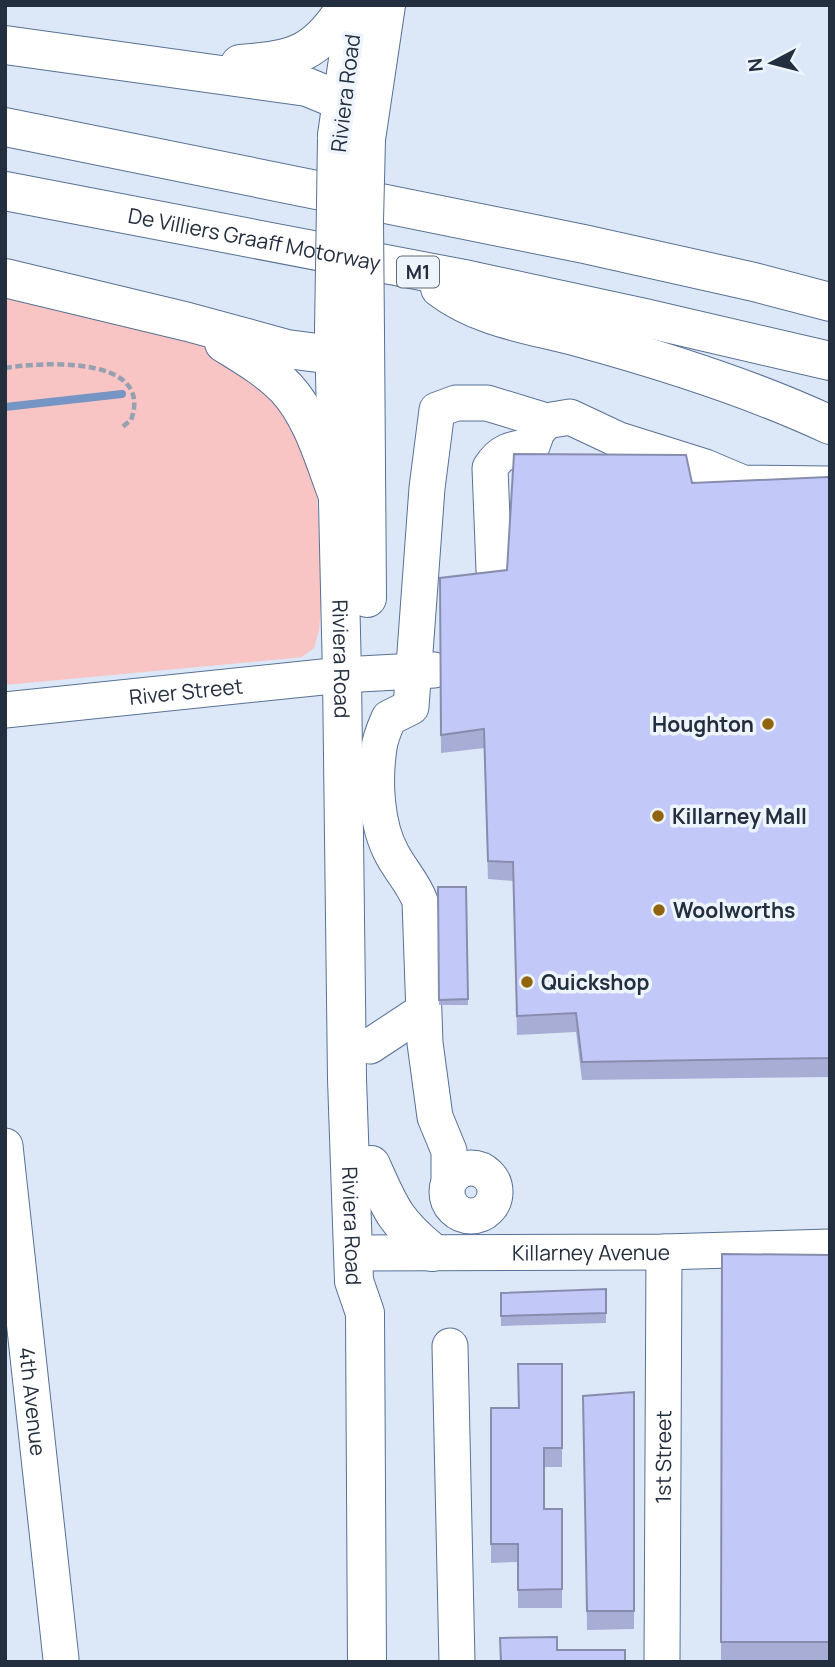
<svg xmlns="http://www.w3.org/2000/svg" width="835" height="1667" viewBox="0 0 835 1667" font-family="Manrope,sans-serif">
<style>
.grass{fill:#f8c4c4}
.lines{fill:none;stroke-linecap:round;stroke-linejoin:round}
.stream{stroke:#7595c4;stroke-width:8}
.minor-casing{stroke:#587196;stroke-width:37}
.major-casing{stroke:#587196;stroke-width:40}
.highway-casing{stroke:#587196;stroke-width:40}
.path{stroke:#95a0b1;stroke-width:4.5;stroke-dasharray:7 3.5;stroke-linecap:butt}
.minor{stroke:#fff;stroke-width:35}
.major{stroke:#fff;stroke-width:38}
.highway{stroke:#fff;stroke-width:38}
.major-bridge-casing{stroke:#587196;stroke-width:40;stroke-linecap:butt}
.major-bridge{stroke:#fff;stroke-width:38}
.wall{fill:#a7add5}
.building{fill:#c2c9f8;stroke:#888dae;stroke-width:2}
.poi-dot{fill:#90650d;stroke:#eef4fc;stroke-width:2.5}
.labels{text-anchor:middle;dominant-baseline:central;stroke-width:7;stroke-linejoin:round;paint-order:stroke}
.shield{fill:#eef4fc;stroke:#606977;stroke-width:2}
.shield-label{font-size:19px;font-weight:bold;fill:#232e3e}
.street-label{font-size:21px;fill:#232e3e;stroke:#eef4fc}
.poi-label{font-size:21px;font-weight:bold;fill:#232e3e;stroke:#eef4fc;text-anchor:start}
</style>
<rect width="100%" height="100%" fill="#dce7f8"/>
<!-- grass -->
<path class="grass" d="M5,292L219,349L280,397L316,475L322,594L319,630L314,648L302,657L283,659L5,685Z"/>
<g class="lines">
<!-- stream -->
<path class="stream" d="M5,407L122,394"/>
<!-- minor casing -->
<g class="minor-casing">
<g id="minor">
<path d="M494,570L490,468C501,450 512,449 532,446L537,432L546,421"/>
<path id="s1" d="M5,710L342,675L434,670"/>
<path d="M370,1046L423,1011"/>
<path id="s2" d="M5,1146L61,1659"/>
<circle cx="471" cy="1192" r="24"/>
<path d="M449,1181V1151L435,1117L425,1043L420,901C413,883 401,871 392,854C376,825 374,781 379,748C380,738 385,727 389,718L411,707L427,488L437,410L456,403H487L546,421L570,417L619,440L705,467L743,483L830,484"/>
<path id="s3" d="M353,1253L664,1252L830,1247"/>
<path d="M450,1346L457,1662"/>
<path id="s4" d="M662,1662L664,1252"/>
</g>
</g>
<!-- major casing -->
<g class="major-casing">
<g id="major">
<path d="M337,135L356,5"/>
<path d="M366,139L386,5"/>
<path id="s5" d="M334,332L342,675L347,1079L354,1281L365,1313L367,1662"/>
<path d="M365,333L367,598"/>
<path d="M371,1165C390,1208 395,1222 432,1252"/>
</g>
</g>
<!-- highway casing -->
<g class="highway-casing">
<g id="highway">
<path d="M5,45L307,87L329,96L368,119"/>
<path d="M240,64C295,60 317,54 347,5"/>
<path d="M5,127L584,244L754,282L830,302"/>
<path id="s6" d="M5,191L469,280L645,318L830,361"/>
<path d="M5,278L188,322L287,349L333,355L365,353"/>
<path d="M440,288C480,319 534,325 581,338C665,361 751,388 830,425"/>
<path d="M224,343C245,356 269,370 286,388C313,417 324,460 338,496"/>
</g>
</g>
<!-- path -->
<path class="path" d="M5,368C42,362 155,355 131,420L121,428"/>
<!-- minor -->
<use href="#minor" class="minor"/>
<!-- major -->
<use href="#major" class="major"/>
<!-- highway -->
<use href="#highway" class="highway"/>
<!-- major-bridge casing -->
<g class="major-bridge-casing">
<path id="major-bridge" d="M334,332L337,139
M365,333L364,221L366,139"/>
</g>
<!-- major-bridge -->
<use href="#major-bridge" class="major-bridge"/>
</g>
<!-- wall -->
<path class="wall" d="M830,478V1077L582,1080L576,1032L517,1035L513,881L488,879L484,748L441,753L440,578L507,570L692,483Z
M438,887H466L468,1005H439Z
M722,1254L830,1255V1662H721Z
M606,1289V1323L501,1326V1293Z
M562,1364V1467H544V1509H562V1608H518V1562L491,1563V1408H519Z
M634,1392V1629L587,1630L583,1396Z"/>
<!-- building -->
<path class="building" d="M514,454L686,455L692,483L828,477L830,478V1058L582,1062L576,1013L517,1016L513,862L488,861L484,729L441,735L440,578L507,570Z
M438,887H466L468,999L439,1000Z
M722,1254L830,1255V1642H721Z
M606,1289V1313L501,1316V1293Z
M518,1364H562V1448H544V1509H562V1589L518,1590V1544H491V1408H519Z
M634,1392V1611H587L583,1396Z
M557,1637V1650H625V1662H501L500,1638Z"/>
<!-- markers -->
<g class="poi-dot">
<circle cx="768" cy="724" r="7"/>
<circle cx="658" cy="816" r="7"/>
<circle cx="659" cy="910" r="7"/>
<circle cx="527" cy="982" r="7"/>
</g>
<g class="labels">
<!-- shield labels -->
<rect class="shield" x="397" y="256.5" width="42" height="31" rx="5"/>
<g class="shield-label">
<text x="418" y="272">M1</text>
</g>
<!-- street labels -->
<g class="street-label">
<text transform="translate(345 93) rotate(-83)">Riviera Road</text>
<text stroke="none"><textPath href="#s6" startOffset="254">De Villiers Graaff Motorway</textPath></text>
<text stroke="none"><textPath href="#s5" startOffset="327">Riviera Road</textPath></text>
<text stroke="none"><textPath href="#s1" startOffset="182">River Street</textPath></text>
<text stroke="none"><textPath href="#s5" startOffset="894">Riviera Road</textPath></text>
<text stroke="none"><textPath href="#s3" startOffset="238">Killarney Avenue</textPath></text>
<text stroke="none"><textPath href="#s2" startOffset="257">4th Avenue</textPath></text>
<text stroke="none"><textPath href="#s4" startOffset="205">1st Street</textPath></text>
</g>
<!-- poi labels -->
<g class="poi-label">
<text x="754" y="724" text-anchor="end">Houghton</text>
<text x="672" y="816">Killarney Mall</text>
<text x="673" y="910">Woolworths</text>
<text x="541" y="982">Quickshop</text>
</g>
</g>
<!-- border -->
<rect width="835" height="1667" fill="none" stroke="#232e3e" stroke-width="14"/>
<!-- north arrow -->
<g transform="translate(772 63) rotate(263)" stroke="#eef4fc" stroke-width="5" paint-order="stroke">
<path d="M0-5L12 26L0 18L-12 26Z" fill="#232e3e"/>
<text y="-10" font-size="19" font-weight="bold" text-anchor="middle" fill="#232e3e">N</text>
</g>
</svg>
